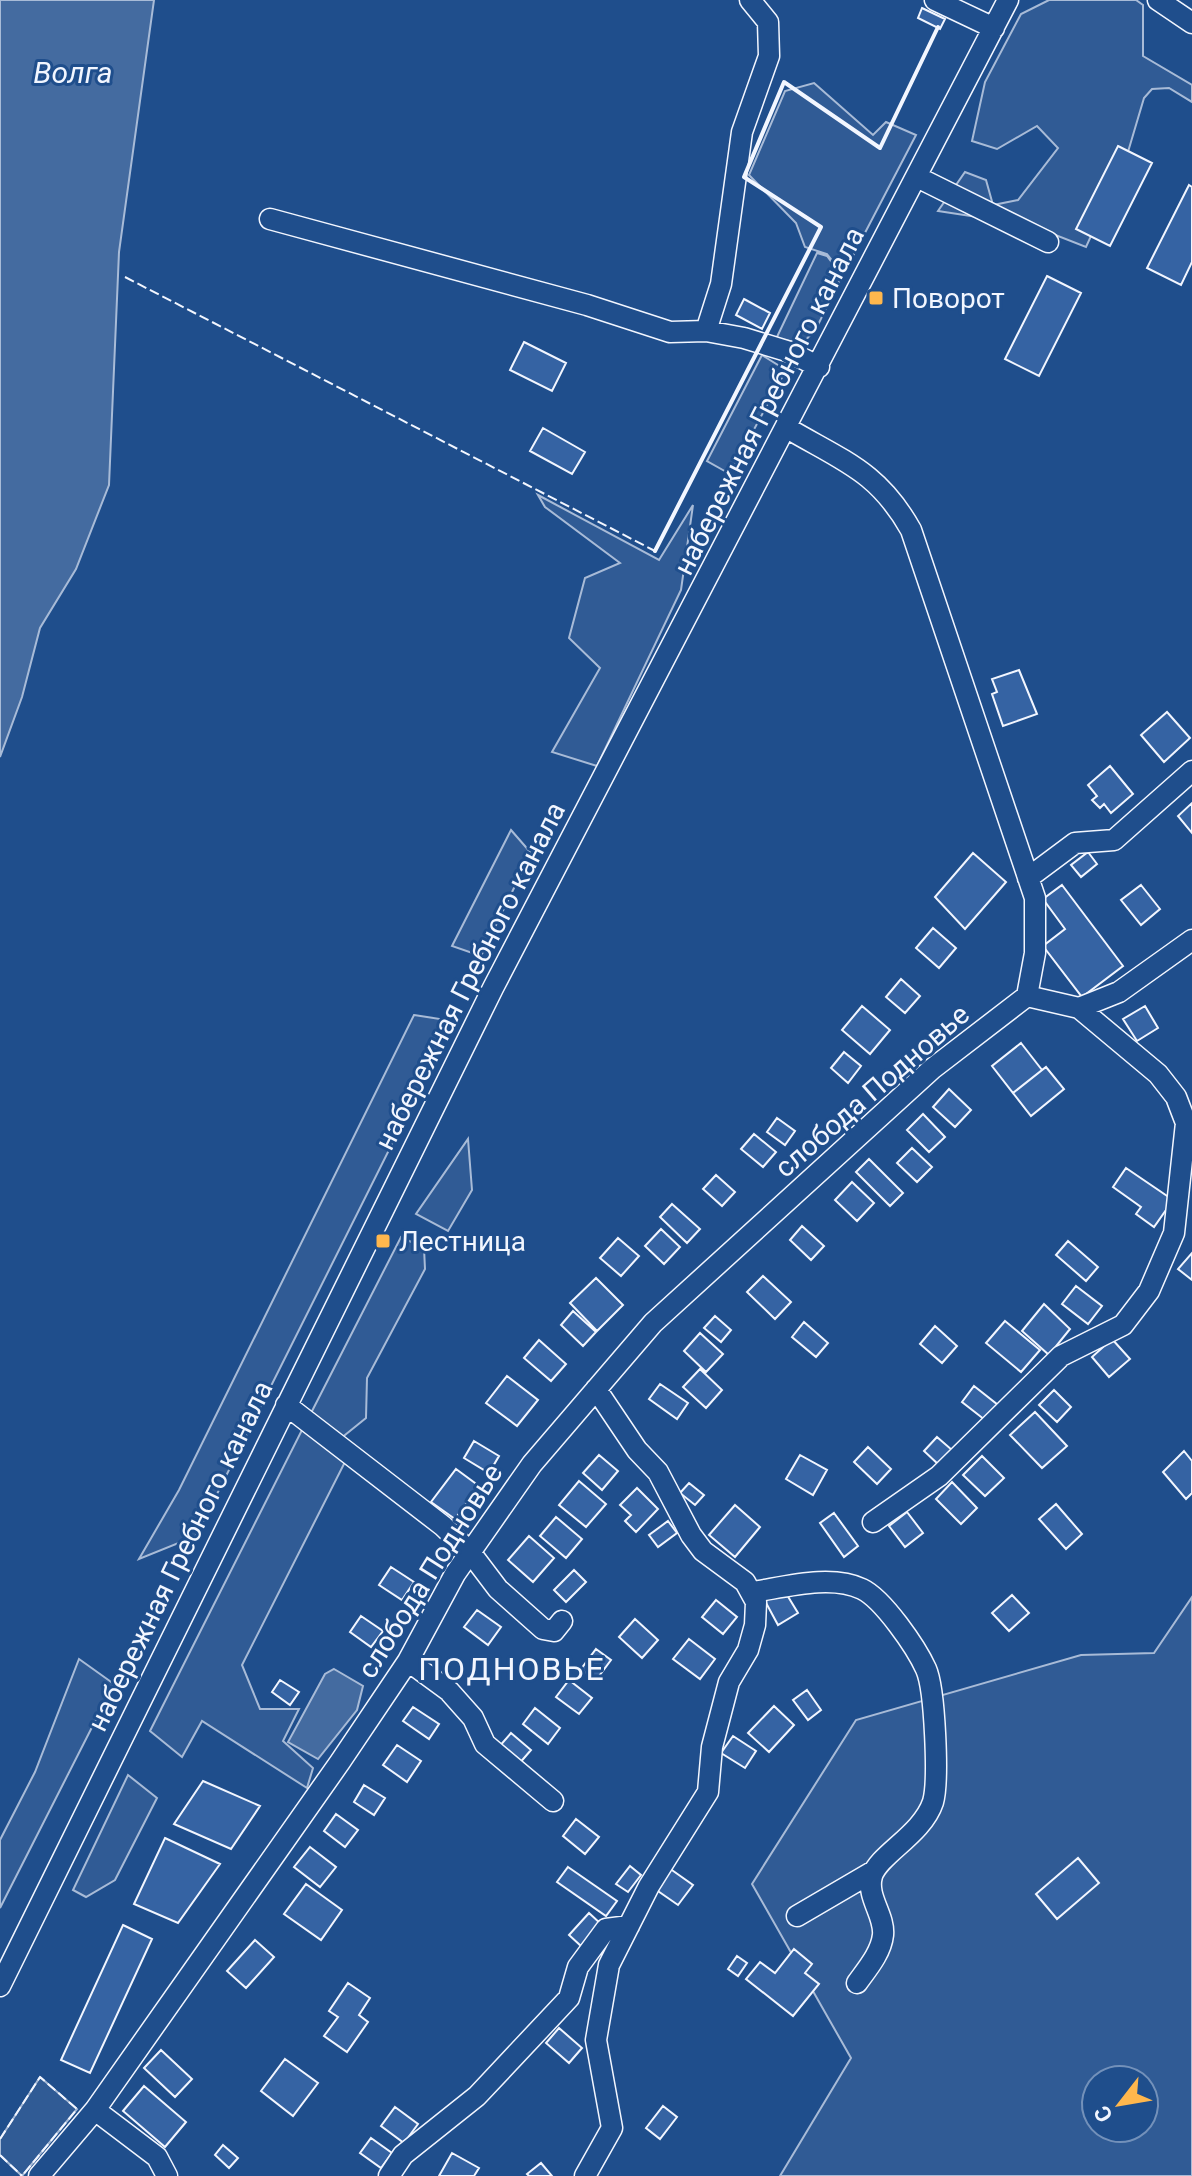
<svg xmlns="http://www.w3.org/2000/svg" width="1192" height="2176" viewBox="0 0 1192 2176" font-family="Roboto,sans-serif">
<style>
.built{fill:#305b95;stroke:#a8bbd7;stroke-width:2;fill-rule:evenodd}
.water{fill:#446ba0;stroke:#a8bbd7;stroke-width:2}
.building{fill:#3563a3;stroke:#f2f6ff;stroke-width:2}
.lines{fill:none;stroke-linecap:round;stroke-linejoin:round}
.minor-casing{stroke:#f2f6ff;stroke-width:23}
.minor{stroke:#1f4e8c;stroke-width:20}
.fence{stroke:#f2f6ff;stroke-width:2;stroke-dasharray:10 4;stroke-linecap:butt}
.wall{stroke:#f2f6ff;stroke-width:4}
.poi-dot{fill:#ffb74d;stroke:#1f4e8c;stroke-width:3}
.labels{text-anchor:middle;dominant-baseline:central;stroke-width:6;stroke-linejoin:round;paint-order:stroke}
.poi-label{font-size:28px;fill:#f2f6ff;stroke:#1f4e8c;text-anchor:start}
.street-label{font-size:28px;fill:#f2f6ff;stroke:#1f4e8c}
.water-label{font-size:30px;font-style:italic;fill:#f2f6ff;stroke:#1f4e8c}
.quarter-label{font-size:32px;letter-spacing:2px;fill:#f2f6ff;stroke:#1f4e8c}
</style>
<rect width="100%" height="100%" fill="#1f4e8c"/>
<!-- built -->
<path class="built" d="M1049,0H1136L1143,5V56L1192,85V102L1169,88L1152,89L1144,98L1125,162L1086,247L1030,225L938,211L965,172L986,180L993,205L1018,200L1058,148L1037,126L997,149L972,141L985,82L1021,14Z
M814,83L873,135L886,122L916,135L843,275L827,254L805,247L796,223L749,175L785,91Z
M817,253L827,256L842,276L816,329L803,343L776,339Z
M762,355L786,370L730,474L707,461Z
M538,495L659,560L693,505L681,590L597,766L552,752L600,668L569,638L585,578L620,563L545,507Z
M511,830L531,853L481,956L452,946Z
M414,1015L440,1019L438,1052L196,1536L139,1559L179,1490Z
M468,1139L472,1190L448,1231L416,1214Z
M401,1237L424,1248L425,1269L367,1378L366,1418L340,1439L309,1417Z
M305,1424L346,1460L242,1665L260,1709H299L283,1741L313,1768L307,1788L202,1721L182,1757L150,1731Z
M1192,1597V2176H780L851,2058L752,1884L856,1720L1081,1655L1154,1653ZM1096,2080H1144V2128H1096Z
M79,1659L114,1684L0,1908V1840L35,1772Z
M128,1775L157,1798L115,1880L86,1897L73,1890Z
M40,2077L77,2109L22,2176L0,2155V2139Z"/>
<!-- water -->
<path class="water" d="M0,0H154L119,252L109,485L76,569L40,628L22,697L0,757Z
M334,1669L363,1686L357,1710L318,1759L288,1742L325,1674Z"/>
<!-- building -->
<path class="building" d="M922,8L945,19L940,29L918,18Z
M1118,146L1152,163L1110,246L1076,229Z
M1189,185L1192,187V262L1181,285L1147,268Z
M1047,276L1081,293L1039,376L1005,359Z
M744,299L770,313L762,329L736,315Z
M524,342L566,363L552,391L510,370Z
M543,428L585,452L572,474L530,451Z
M1019,670L1037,714L1003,726L992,694L997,692L992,679Z
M1167,712L1190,738L1164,762L1141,735Z
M1110,766L1133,794L1111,813L1104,804L1100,808L1092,800L1097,796L1088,785Z
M1192,803V833L1178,816Z
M1088,852L1097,864L1081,877L1071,865Z
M973,853L1006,882L965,929L935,897Z
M1062,885L1123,966L1082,997L1043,946L1065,929L1043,899Z
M1141,885L1160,909L1141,925L1121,900Z
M933,928L956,948L939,968L916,948Z
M901,979L920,996L905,1013L886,997Z
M862,1006L890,1030L870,1054L842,1030Z
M1145,1006L1158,1028L1137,1041L1123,1019Z
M1021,1043L1042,1070L1013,1093L992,1066Z
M844,1052L861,1066L848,1083L831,1068Z
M1046,1067L1064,1089L1031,1116L1013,1093Z
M949,1089L971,1110L955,1127L933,1107Z
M923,1114L945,1137L929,1152L907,1130Z
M777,1118L795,1131L785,1145L767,1132Z
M754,1134L776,1152L763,1167L741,1149Z
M912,1148L932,1167L917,1182L897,1163Z
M869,1159L903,1193L890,1206L856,1172Z
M1126,1168L1173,1200L1154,1227L1136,1214L1141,1207L1113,1187Z
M716,1175L735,1192L722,1206L703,1189Z
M852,1182L874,1203L857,1221L835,1200Z
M672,1204L700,1229L687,1243L660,1217Z
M802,1226L824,1246L811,1260L790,1240Z
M661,1229L680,1247L664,1264L645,1246Z
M618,1238L639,1256L621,1276L600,1258Z
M1068,1241L1098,1267L1086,1281L1056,1255Z
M1192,1253V1280L1178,1269Z
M763,1276L791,1302L775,1319L747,1292Z
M596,1278L623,1305L597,1331L570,1303Z
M1076,1286L1102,1306L1088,1324L1062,1304Z
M1044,1304L1070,1329L1049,1355L1022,1331Z
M573,1311L596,1332L583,1346L561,1325Z
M715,1316L731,1330L721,1342L704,1328Z
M1005,1321L1040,1350L1021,1372L986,1343Z
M804,1322L828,1343L816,1357L792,1337Z
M935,1326L957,1346L942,1363L920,1344Z
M700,1333L723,1354L706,1372L684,1351Z
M1112,1339L1130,1359L1109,1377L1092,1357Z
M539,1340L566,1364L551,1381L524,1358Z
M700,1369L722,1390L706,1408L683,1387Z
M507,1376L538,1400L517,1426L486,1403Z
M660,1384L688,1403L677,1419L649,1399Z
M974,1386L998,1405L985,1420L962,1402Z
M1054,1390L1071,1407L1057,1422L1039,1405Z
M1035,1412L1067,1446L1042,1468L1010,1435Z
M937,1437L952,1450L939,1465L924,1451Z
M474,1441L499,1456L489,1473L464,1458Z
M868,1447L891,1469L877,1484L854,1462Z
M1184,1451L1192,1461V1493L1186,1499L1163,1472Z
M599,1455L618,1471L602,1490L583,1473Z
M800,1455L827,1470L813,1495L786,1479Z
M982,1456L1004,1478L985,1496L963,1475Z
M456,1469L479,1486L455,1519L431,1502Z
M579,1481L606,1504L586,1527L559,1505Z
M952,1482L977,1508L961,1524L936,1499Z
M689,1483L704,1495L695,1505L680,1493Z
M637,1488L658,1509L636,1532L625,1521L631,1515L620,1505Z
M1056,1504L1082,1534L1066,1549L1039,1519Z
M735,1505L760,1527L735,1557L709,1535Z
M907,1512L923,1533L905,1547L889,1526Z
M834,1513L858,1546L844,1557L820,1523Z
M556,1517L582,1539L566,1558L540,1536Z
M668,1521L677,1533L658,1547L649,1535Z
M529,1536L554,1558L533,1582L508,1560Z
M391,1567L414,1582L402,1600L379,1585Z
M574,1570L586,1582L566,1602L554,1590Z
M784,1590L798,1613L778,1625L765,1601Z
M1012,1595L1029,1613L1009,1631L992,1613Z
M716,1600L737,1617L723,1634L702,1617Z
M477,1610L501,1627L488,1645L464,1627Z
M361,1616L383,1631L371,1647L350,1632Z
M635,1619L658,1640L642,1658L619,1637Z
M689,1639L715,1659L700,1679L673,1659Z
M596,1649L611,1660L596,1680L581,1669Z
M280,1680L299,1692L290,1705L272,1692Z
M569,1680L592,1698L579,1714L556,1697Z
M807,1690L821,1710L808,1720L793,1700Z
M774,1706L794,1725L769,1752L748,1733Z
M413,1707L439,1724L429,1739L403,1721Z
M535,1708L560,1728L548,1744L523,1724Z
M511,1733L531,1750L518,1765L498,1748Z
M733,1736L756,1751L745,1768L721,1753Z
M397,1745L421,1761L407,1782L383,1765Z
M203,1781L260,1806L231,1849L174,1824Z
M364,1785L385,1798L374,1815L354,1802Z
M336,1814L358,1830L345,1847L324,1831Z
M576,1819L599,1837L585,1854L563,1836Z
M165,1838L220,1864L178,1923L134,1904Z
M310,1847L336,1867L320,1887L294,1867Z
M1078,1858L1099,1883L1057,1919L1036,1894Z
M630,1866L641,1875L628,1892L616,1884Z
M568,1867L617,1901L606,1916L557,1882Z
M669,1868L693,1885L678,1905L655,1889Z
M306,1884L342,1910L321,1940L284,1914Z
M589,1913L601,1924L581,1946L569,1935Z
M123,1925L152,1939L90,2073L61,2060Z
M255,1940L274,1957L246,1988L227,1971Z
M794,1949L812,1964L805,1973L819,1984L793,2016L746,1979L760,1962L775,1973Z
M737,1956L747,1963L738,1976L728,1969Z
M348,1983L370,1998L359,2015L368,2022L347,2052L324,2036L338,2017L329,2011Z
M559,2028L582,2048L569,2063L546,2043Z
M161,2050L192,2079L175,2097L144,2068Z
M285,2059L318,2083L293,2116L261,2091Z
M144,2086L186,2122L165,2147L123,2111Z
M663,2106L677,2117L660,2139L646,2128Z
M395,2107L418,2124L404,2143L381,2126Z
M371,2138L392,2153L381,2168L360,2153Z
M223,2145L238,2158L229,2168L215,2155Z
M452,2153L479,2168L474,2176H439Z
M541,2163L552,2176H529L527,2174Z"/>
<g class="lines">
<!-- minor casing -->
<g class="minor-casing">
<path id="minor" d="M935,0L994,28
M1158,0L1192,23
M917,177L1048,242
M270,219L587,305L670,332L706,331L744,338L790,352L819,367
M706,331L721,284L742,132L769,56L768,22L750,0
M1028,878L1075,843L1114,840L1192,771
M1027,996L1079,1008L1119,992L1192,940
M286,1405L443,1526L470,1552L498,1589L543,1629L554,1631L562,1621
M873,1522L939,1476L1061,1356L1123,1325L1149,1291L1174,1233L1186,1123L1176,1097L1158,1074L1079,1008
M753,1592C785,1587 831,1574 862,1589C883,1599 916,1647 926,1669C935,1689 939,1781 933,1802C922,1835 879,1854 872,1876C866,1897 885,1915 883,1935C881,1953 867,1969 857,1983
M408,1661L449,1691L473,1718L485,1744L553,1801
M797,1916L874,1871
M0,1986L493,988L1008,0
M95,2110L157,2157L167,2176
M39,2176L95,2110L340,1762L408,1661L455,1574L532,1464L653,1323L932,1069L1027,996L1035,953V898L911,530C878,471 843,461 787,428
M389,2176L403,2155L477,2096L569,1998L578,1967L606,1929L629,1926
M585,2176L612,2128L596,2040L609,1965L649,1886L708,1792L712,1747L729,1682L748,1650L755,1625L756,1602L745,1582L703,1551L691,1535L658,1472L637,1450L596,1389"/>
</g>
<!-- minor -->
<use href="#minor" class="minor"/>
<!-- fence -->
<path class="fence" d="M125,277L655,551
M0,2139L40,2077L77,2109L22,2176
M0,2155L22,2176"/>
<!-- wall -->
<path class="wall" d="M655,551L821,227L744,177L784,82L880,148L938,27"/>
</g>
<!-- markers -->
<g class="poi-dot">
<rect x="868" y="290" width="16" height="16" rx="4"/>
<rect x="375" y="1233" width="16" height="16" rx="4"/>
</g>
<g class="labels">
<!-- poi labels -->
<g class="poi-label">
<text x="892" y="298">Поворот</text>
<text x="399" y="1241">Лестница</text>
</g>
<!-- street labels -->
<g class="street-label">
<text transform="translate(769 401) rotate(-63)">набережная Гребного канала</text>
<text transform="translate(470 976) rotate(-63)">набережная Гребного канала</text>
<text transform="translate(872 1091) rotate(-41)">слобода Подновье</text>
<text transform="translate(180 1556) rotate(-64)">набережная Гребного канала</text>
<text transform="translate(430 1571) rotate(-58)">слобода Подновье</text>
</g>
<!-- water labels -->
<g class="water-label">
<text x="73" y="72">Волга</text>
</g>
<!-- quarter labels -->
<g class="quarter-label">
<text x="512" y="1669">ПОДНОВЬЕ</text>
</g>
</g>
<!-- north arrow -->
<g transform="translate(1120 2104) rotate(239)"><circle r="38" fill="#1f4e8c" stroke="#7391ba" stroke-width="2"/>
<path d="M0-6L14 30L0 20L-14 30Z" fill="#ffb74d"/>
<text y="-12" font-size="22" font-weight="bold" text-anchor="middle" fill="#f2f6ff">С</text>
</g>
</svg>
